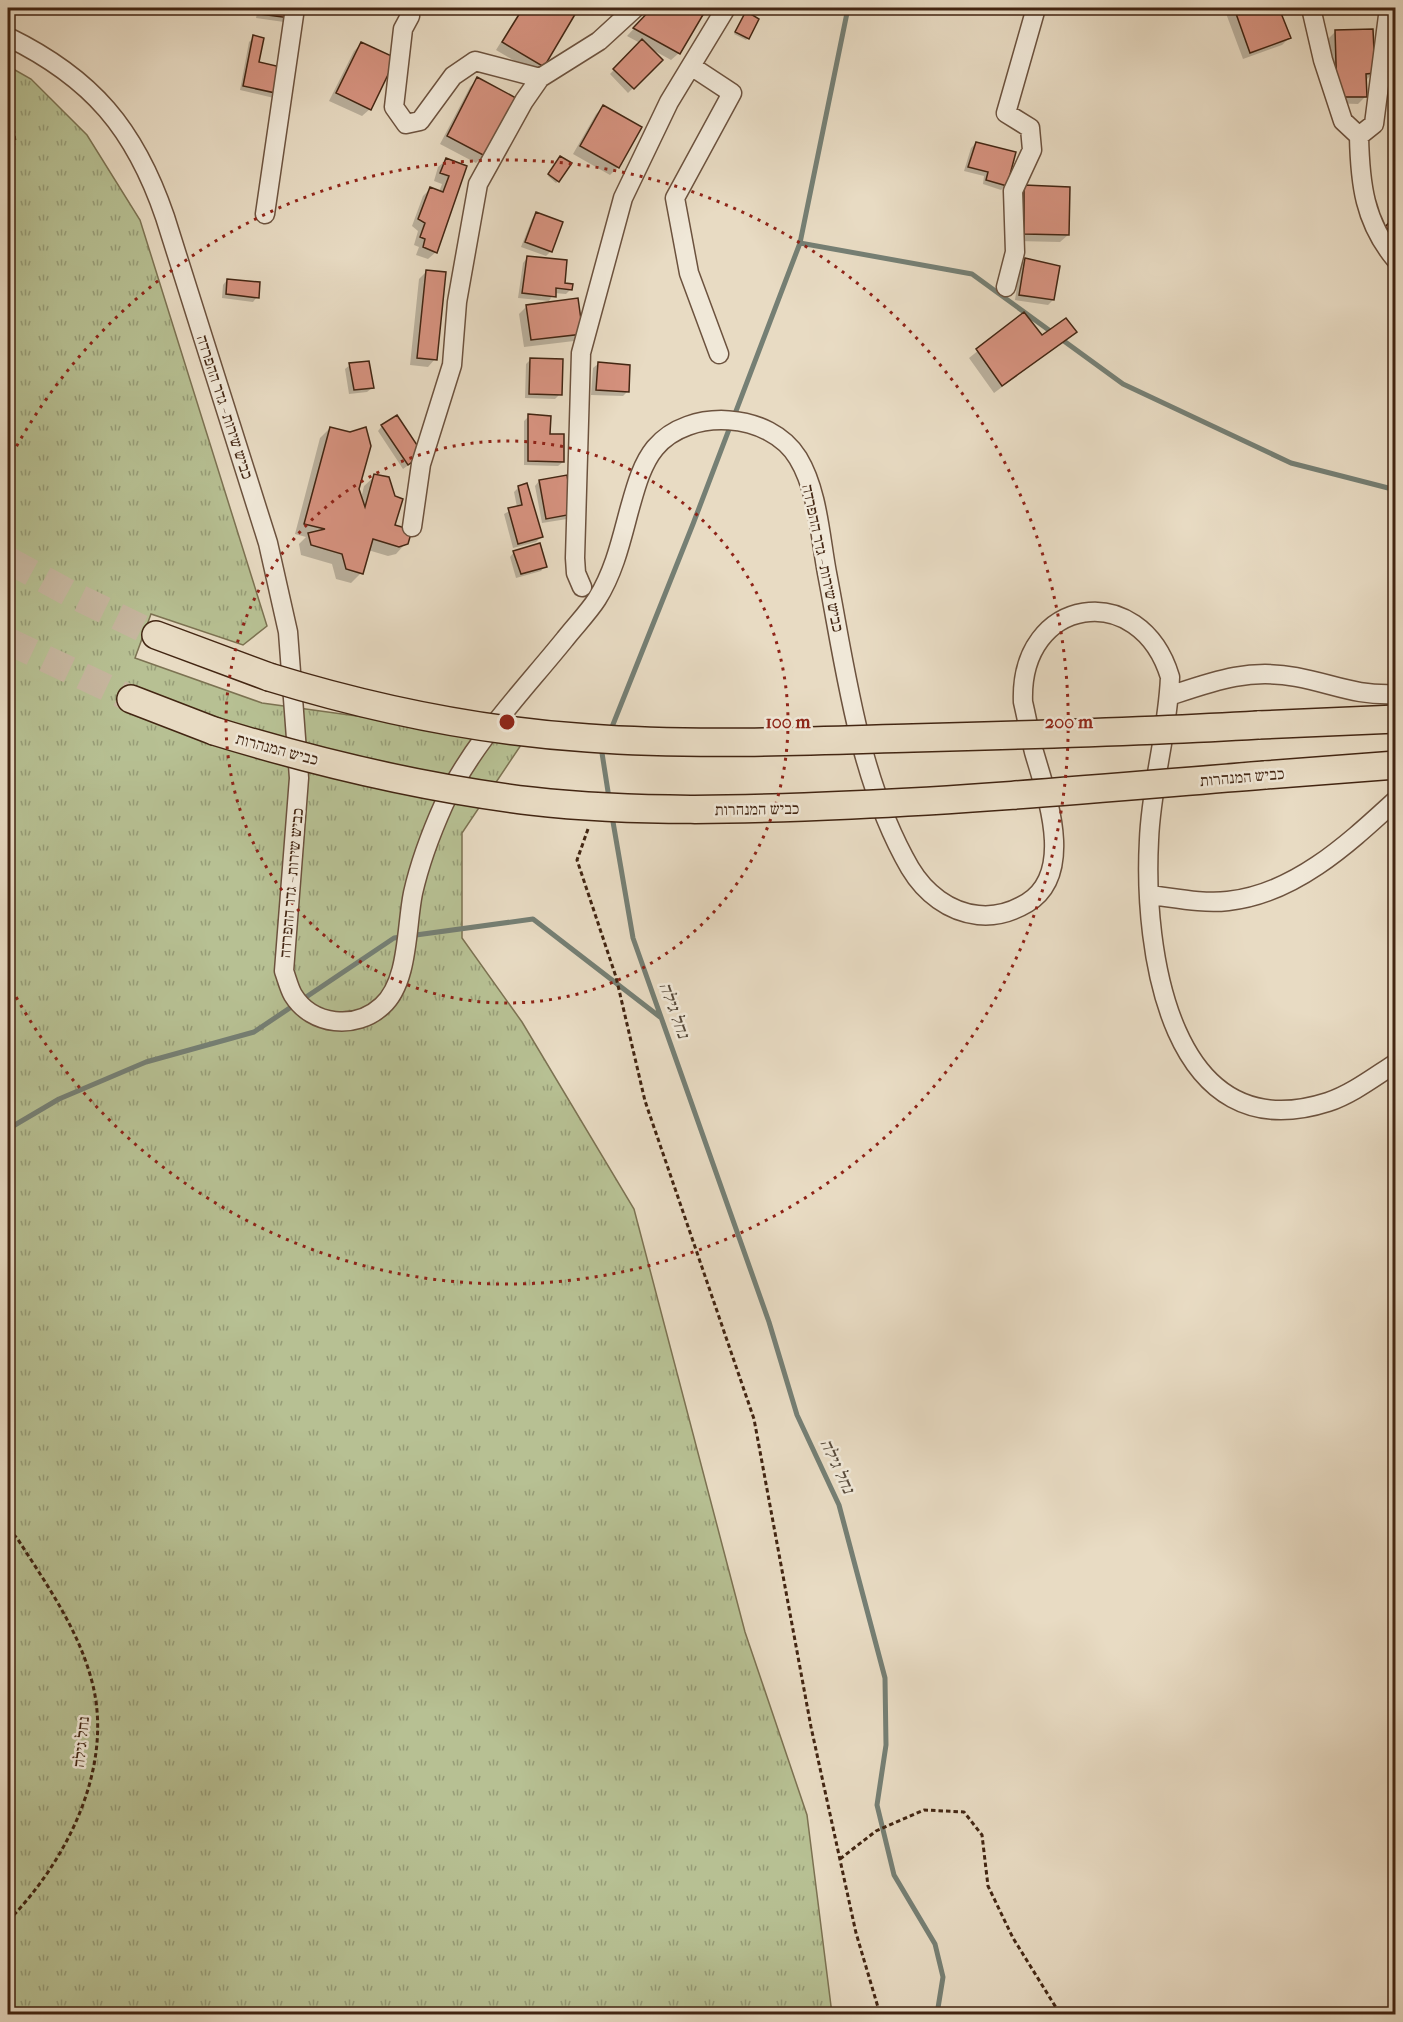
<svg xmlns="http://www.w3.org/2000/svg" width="1403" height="2022" viewBox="0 0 1403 2022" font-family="'IM FELL French Canon','Frank Ruhl Libre',serif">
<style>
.grass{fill:url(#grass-tufts);stroke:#7c7252;stroke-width:1.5}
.shadow{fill:#0003}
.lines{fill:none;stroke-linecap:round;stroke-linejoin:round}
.stream{stroke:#757f74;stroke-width:5}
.building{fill:#d6927f;stroke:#422512;stroke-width:1.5}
.highway-tunnel{stroke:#c7b7a0;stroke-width:27;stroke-dasharray:27 14;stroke-linecap:butt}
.minor-casing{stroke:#6c523e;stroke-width:21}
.highway-casing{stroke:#422512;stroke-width:30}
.path{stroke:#422512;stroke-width:3;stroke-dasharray:4.5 3;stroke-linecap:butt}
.minor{stroke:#f0e8d8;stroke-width:18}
.highway{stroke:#e8dbc3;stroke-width:27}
.highway-bridge-casing{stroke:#422512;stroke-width:30;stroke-linecap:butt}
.highway-bridge{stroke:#e8dbc3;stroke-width:27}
.ring{fill:none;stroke:#8f2418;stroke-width:3;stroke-dasharray:3 6}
.labels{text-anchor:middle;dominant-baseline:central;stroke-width:5;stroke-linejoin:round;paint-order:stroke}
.street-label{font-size:16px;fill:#422512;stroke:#f0e8d8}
.water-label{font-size:18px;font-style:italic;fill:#574a3b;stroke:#f0e8d8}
.centre{fill:#8f2418;stroke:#f0e8d8;stroke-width:3}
.ring-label{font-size:18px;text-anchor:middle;font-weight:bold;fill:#8f2418;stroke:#f0e8d8;stroke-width:5;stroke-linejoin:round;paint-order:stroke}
</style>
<defs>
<pattern id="grass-tufts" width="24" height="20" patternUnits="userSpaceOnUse" patternTransform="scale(1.5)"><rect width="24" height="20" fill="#b7c093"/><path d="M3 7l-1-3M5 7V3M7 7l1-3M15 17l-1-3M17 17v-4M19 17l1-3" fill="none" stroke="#969c77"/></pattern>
</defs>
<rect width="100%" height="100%" fill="#e8dbc3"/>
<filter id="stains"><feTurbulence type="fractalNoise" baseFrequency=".00333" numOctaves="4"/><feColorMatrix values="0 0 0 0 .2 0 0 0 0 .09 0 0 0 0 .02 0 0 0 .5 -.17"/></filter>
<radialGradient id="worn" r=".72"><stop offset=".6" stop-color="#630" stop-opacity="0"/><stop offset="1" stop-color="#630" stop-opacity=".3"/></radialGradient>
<!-- grass -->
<path class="grass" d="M8,66L31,79L87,135L140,220L267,626L243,645L151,614L135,658L262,703L525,739L462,833V938L522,1022L634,1209L745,1632L807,1815L832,2014H8Z"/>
<!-- shadow -->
<path class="shadow" d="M258,8H290L284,22L256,18Z
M522,8H568L575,12L543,66L535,73L496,50Z
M653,8H705L679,53L671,60L653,50L661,60L628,93L610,74L640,43L627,36Z
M1224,8H1277L1289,38L1282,45L1243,59Z
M746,13L748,38L746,40L734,34Z
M1335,32L1373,73L1365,81L1366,96L1358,104L1330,103L1328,39Z
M254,37L257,63L284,69L274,98L240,90L249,42Z
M361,44L370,109L362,116L329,101L354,51Z
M478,79L484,155L476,163L440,144L470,87Z
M603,107L640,128L618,167L610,175L573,154L596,114Z
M976,143L1006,185L1001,190L983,184L984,176L964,171L971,148Z
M446,160L465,167L436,252L428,259L416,255L419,247L414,245L418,231L412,226L423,196L430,189L439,192L442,184L434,181L438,167Z
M558,160V181L556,183L548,176Z
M1025,187L1068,235L1060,242L1017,241L1018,194Z
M536,214L551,251L546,256L521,247L532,219Z
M1396,215V243L1381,232Z
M527,258L563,285L570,290L566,294L554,293L549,301L518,298L523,263Z
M1025,260L1053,300L1048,305L1015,300L1020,265Z
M427,271L435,359L428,367L410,365L419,279Z
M227,280L257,297L253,302L222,298L223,285Z
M527,306L582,333L574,341L524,347L519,314Z
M1024,314L1041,337L1075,332L994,393L969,358Z
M531,359L560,394L555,399L525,398L526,364Z
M598,364L628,391L623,396L591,395L593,368Z
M350,365L372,388L367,392L349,394L345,369Z
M529,416L549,435L563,462L558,466L524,465V421Z
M382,426L417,459L403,469L378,431Z
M330,428L361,499L364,486L375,476L393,526L406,543L396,554L388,556L368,550L361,573L351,583L336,579L332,564L301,555L299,544L306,537L295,534L320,438Z
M539,481L572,514L567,519L542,523L535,486Z
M519,487L541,537L536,542L513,548L504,514L517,507L514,492Z
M514,552L545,566L541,571L516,578L510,557Z"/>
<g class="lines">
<!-- stream -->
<path class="stream" d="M800,243L972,274L1123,384L1291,463L1396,490
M610,732L693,524L800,243L848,8
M604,746L602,753L609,798
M612,816L633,938L769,1322L797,1415L839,1505L885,1678L886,1745L877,1805L894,1875L935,1944L943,1977L937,2014
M8,1129L59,1099L146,1062L254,1032L394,938L533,919L660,1017"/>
</g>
<!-- building -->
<path class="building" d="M261,8H291L290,18L260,14Z
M523,8H570L577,11L544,67L502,42Z
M652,8H707L680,54L633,28Z
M1234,8H1279L1291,38L1250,53Z
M746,11L759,19L749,39L735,32Z
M1373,29L1375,73L1366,74L1367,97H1337L1335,30Z
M253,35L264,38L259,62L285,68L280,94L243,86Z
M642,39L663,60L634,89L613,69Z
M361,42L396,58L371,110L336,93Z
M477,77L516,98L485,156L447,136Z
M603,105L642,127L619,168L580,146Z
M976,142L1016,152L1007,186L986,180L988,172L968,167Z
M560,156L572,163L559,182L548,174Z
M446,158L467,166L437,253L423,247L425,239L420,237L425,223L418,219L430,187L443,192L449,176L440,173Z
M1024,185L1070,187L1069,235L1024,234Z
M536,212L563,222L552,252L525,242Z
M1396,214V235L1385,227Z
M527,256L567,260L565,283L573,284L572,290L556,288V297L522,293Z
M1025,258L1060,266L1054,300L1019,295Z
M426,270L446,272L437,360L417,358Z
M227,279L260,282L259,298L226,294Z
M578,298L583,334L531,340L526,305Z
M1024,312L1042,335L1066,318L1077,332L1002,386L976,349Z
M530,358L563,359L562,395L529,394Z
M369,361L374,388L354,390L349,363Z
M598,362L630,365L629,392L596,390Z
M528,414L551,416L550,434H564V462L528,461Z
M397,415L423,454L408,465L381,425Z
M330,427L350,432L366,427L371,446L359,489L365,507L374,474L389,477L395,496L403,499L395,525L412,530L408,544L399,547L373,539L363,574L346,569L342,554L311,545L308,533L325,529L304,524Z
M567,475L573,514L546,519L539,480Z
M527,483L543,537L518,544L508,508L522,505L518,486Z
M540,543L547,567L521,574L513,551Z"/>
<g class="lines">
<!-- highway-tunnel -->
<path class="highway-tunnel" d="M8,560L71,594L156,635
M8,641L131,699"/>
<!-- minor casing -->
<g class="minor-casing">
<path id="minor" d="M1311,8L1323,60L1343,121L1359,136
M1389,8L1374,124L1359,136C1360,183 1364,222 1396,260
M410,16L403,29L394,107L406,124L420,121L453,76L475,61L540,78
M8,37C92,78 135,129 165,217L268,543L288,632L299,778L284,971C287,979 289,988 293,995C312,1026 356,1030 382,1006C409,982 406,927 413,893C420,862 431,833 444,804C472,743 523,691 565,639C575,626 588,613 597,599C614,572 621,541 629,511C635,490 641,465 655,448C689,407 770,412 798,458C818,491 820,536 827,573C846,672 859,780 910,868C925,893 949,912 978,915C996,917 1012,912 1027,903C1076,873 1046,794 1034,752C1030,736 1027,719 1023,702C1019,596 1140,578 1170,677C1168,732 1151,785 1149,840C1143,950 1170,1153 1328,1102C1352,1094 1374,1077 1396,1063
M691,66L732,93L675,198L689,273L719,354
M265,214L295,8
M1006,287L1015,252L1013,191L1032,150L1030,128L1006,113L1036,8
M412,527L421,464L452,365L457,302L478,184L524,101L540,78L599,41L635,8
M582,587L576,573L575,558L581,353L623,198L669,102L726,8
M1169,696C1214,681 1248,668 1296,677C1334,684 1355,696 1396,694
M1150,895C1175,898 1203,904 1228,901C1295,894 1349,843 1396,800"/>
</g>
<!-- highway casing -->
<g class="highway-casing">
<path id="highway" d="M156,635L269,677
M131,699L214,731
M1258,725L1396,719
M1265,775L1396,765"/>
</g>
<!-- path -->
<path class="path" d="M8,99L11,108L15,142L8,152
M588,829L577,860L616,977L645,1101L754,1419L811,1727L856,1933L880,2014
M8,1529L17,1538C45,1582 77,1627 91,1678C116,1765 67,1861 8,1921
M840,1859L876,1831L924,1810L964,1812L982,1835L988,1886L1013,1938L1060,2014"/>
<!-- minor -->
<use href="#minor" class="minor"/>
<!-- highway -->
<use href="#highway" class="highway"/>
<!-- highway-bridge casing -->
<g class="highway-bridge-casing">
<path id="highway-bridge" d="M269,677C373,709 479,731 588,738C696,746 805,741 913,738C1028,735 1143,732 1258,725
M214,731C318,763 423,788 531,801C637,813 744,810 851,805C989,799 1127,786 1265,775"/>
</g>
<!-- highway-bridge -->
<use href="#highway-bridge" class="highway-bridge"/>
</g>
<!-- distance rings -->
<g class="ring">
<circle cx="507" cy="722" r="281"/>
<path d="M8 462A562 562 0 1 1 8 982"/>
</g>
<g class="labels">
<!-- street labels -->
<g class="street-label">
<text transform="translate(225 407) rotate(72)">כביש שירות - גדר ההפרדה</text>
<text transform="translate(823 558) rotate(78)">כביש שירות - גדר ההפרדה</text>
<text transform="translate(277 749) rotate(15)">כביש המנהרות</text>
<text transform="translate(1242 777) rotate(-5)">כביש המנהרות</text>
<text transform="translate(757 809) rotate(-1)">כביש המנהרות</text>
<text transform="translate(291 883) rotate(-85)">כביש שירות - גדר ההפרדה</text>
<text transform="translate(81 1742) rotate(-84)">נחל גילה</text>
</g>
<!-- water labels -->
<g class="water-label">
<text transform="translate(674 1010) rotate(70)">נחל גילה</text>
<text transform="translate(837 1466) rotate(65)">נחל גילה</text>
</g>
</g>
<circle cx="507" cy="722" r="9" class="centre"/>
<g class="ring-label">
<text x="788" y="728">100 m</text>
<text x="1069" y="728">200 m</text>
</g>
<!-- margin -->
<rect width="1403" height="2022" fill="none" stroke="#e8dbc3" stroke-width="30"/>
<rect x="9" y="9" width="1385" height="2004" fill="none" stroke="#422512" stroke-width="3"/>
<rect x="15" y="15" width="1373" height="1992" fill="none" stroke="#422512" stroke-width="1.5"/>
<rect width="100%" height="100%" filter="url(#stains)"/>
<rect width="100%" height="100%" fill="url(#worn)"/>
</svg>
